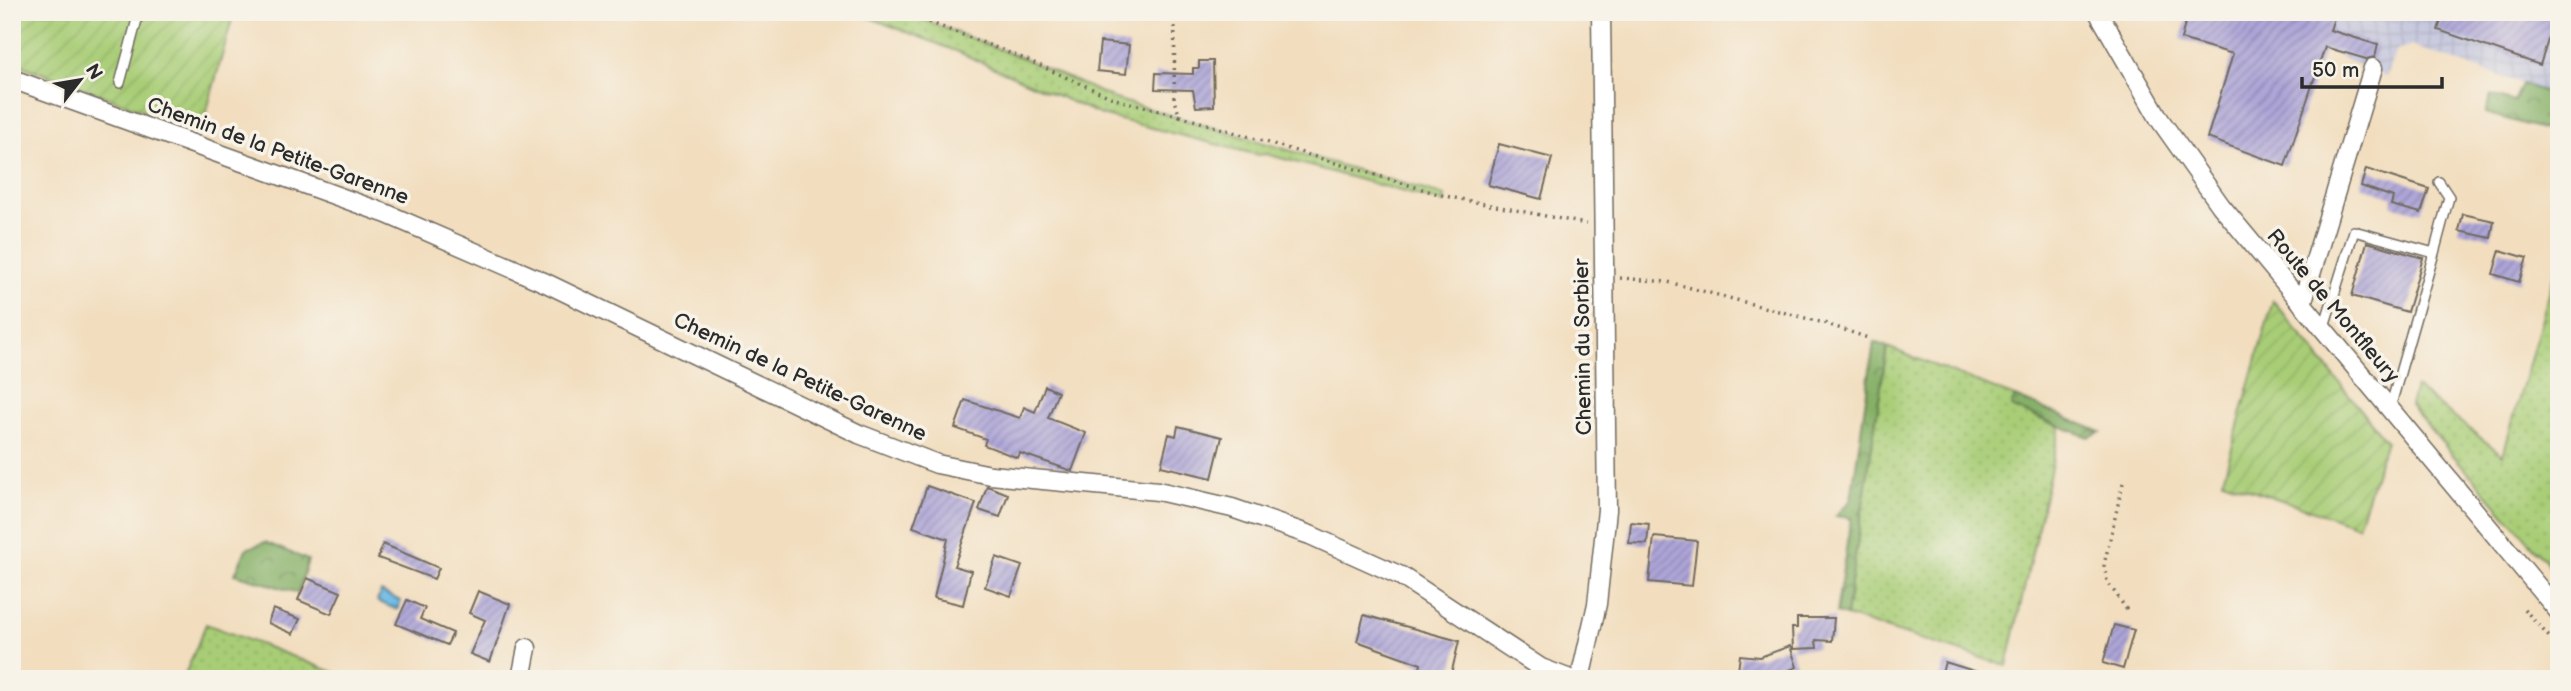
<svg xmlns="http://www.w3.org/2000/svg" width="2571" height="691" viewBox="0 0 2571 691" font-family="'Balsamiq Sans',sans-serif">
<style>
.industrial{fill:url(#industrial-grid)}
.grass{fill:url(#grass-dots);stroke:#6a7c50;stroke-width:2}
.forest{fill:url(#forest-crowns);stroke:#586e49;stroke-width:2}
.garden{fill:url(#garden-furrows);stroke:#6a7c50;stroke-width:2}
.water{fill:url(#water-ripples);stroke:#4b7288;stroke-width:2}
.building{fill:url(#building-hatch)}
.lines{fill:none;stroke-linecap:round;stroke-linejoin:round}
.lane-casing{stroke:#716a5f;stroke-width:12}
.street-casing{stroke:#716a5f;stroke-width:21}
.path{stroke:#716a5f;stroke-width:3.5;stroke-dasharray:2 5;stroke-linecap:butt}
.lane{stroke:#fff;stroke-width:9}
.street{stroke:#fff;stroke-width:18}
.labels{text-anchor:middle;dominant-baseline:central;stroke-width:7;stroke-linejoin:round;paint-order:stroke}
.street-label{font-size:21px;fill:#2b2b2b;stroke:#f7f3e8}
</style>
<defs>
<pattern id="industrial-grid" width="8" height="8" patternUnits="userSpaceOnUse" patternTransform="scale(1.75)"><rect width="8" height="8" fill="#c0c2dd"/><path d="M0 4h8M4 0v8" fill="none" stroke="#a5a7be"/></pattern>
<pattern id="grass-dots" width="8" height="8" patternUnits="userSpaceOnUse" patternTransform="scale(1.75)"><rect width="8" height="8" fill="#a8cd76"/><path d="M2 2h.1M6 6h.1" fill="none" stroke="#91b066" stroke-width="1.8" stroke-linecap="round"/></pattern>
<pattern id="forest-crowns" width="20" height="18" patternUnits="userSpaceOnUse" patternTransform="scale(1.75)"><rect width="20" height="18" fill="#86b067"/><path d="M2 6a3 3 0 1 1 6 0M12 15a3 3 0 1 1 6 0" fill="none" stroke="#6e8f55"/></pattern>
<pattern id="garden-furrows" width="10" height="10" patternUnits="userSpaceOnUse" patternTransform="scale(1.75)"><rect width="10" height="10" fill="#a8cd76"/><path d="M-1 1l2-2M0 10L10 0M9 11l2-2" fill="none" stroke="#91b066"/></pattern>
<pattern id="water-ripples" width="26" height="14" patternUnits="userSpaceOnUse" patternTransform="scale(1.75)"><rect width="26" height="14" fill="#6bb9e5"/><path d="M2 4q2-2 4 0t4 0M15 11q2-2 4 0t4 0" fill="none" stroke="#5897ba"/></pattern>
<pattern id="building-hatch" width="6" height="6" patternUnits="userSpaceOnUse" patternTransform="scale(1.75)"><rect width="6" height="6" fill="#ada5d8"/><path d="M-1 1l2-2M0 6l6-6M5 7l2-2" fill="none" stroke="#8d87af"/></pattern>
</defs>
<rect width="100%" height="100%" fill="#f7f3e8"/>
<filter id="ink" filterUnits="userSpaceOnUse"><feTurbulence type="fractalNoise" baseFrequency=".0143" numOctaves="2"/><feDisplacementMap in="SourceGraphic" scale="14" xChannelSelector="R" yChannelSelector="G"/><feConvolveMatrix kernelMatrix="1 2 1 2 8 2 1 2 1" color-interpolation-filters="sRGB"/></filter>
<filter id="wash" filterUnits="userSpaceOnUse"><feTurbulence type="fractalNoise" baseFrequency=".00686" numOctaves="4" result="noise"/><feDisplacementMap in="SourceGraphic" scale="28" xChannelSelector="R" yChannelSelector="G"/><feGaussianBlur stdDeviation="1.57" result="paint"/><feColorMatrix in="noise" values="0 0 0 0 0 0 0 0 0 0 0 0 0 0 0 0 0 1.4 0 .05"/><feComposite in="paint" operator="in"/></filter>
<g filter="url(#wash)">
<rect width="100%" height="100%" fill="#f2debf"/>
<!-- industrial -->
<path class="industrial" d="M2238,12H2559V96L2412,46L2396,50L2386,77Z"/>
<!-- grass -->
<path class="grass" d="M855,12H903L1025,59L1115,99L1445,196L1444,203L1266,154L1258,155L1101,115L956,51Z
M2559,258V576L2410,406L2415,387L2503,455Z
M1887,347L2015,397L2011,407L2060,427L2007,666L1846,616Z
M206,624L352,679H183Z"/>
<!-- forest -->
<path class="forest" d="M2522,84L2556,95L2551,117L2559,120V134L2485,113L2491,95L2514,102Z
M1874,342L1887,347L1846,616L1836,613L1851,518L1836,516L1851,500Z
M2015,397L2101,432L2088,437L2011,407Z
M265,542L308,560L298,593L235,574L246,549Z"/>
<!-- garden -->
<path class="garden" d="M12,12H234L201,132L12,62Z
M2273,300L2386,441L2358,526L2223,480Z"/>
<!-- water -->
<path class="water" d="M381,592L401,601L397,610L377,601Z"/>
<g id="blocks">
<!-- building -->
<path class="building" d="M2188,12H2336L2330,30L2378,45L2375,57L2366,59L2325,47L2285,166L2207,138L2233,54L2181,39Z
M2444,12H2557L2540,65L2438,30Z
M1100,42L1129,45L1126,74L1097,71Z
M1199,61H1213L1214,106L1196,107L1193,90L1155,89L1156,73L1193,74V68H1199Z
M1499,144L1552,158L1541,199L1488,185Z
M2366,169L2429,189L2421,213L2391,205L2393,197L2361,186Z
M2463,214L2494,221L2491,238L2459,231Z
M2367,242L2423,258L2407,312L2352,296Z
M2500,250L2527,258L2519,282L2493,274Z
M1045,386L1058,392L1048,418L1086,433L1072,471L1020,453L1018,458L984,445L986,439L955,428L965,400L1020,418L1024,407L1035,412Z
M1178,426L1222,437L1212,478L1161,466L1169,434L1176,436Z
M927,486L976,503L954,566L971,571L963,605L934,598L948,539L913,527Z
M987,486L1008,494L1000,517L979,510Z
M1631,522L1649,524L1647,544L1629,543Z
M1654,537L1697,541L1692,586L1649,582Z
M383,544L439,568L434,579L378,558Z
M996,557L1022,566L1011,596L985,587Z
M307,578L341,592L331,614L298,600Z
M478,591L510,604L490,662L470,654L485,620L469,613Z
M407,600L425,608L420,619L453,633L447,645L396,624Z
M273,609L300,619L293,634L268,623Z
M1364,615L1459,641L1450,679H1418L1421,664L1357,641Z
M1797,618H1834L1832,641L1816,640L1817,648L1793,649L1792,628H1797Z
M2114,625L2134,630L2123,669L2103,663Z
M1790,646L1797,667L1769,679H1737L1740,655L1760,657Z
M1945,662L1987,675V679H1940Z"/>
</g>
</g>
<g filter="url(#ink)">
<use href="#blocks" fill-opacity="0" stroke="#716a5f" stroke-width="2"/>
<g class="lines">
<!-- lane casing -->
<g class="lane-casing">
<path id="lane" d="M120,83L139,12
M2434,253L2449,197L2439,182
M2323,330L2354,231L2434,253L2390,408"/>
</g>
<!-- street casing -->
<g class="street-casing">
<path id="street" d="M2098,12L2160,120L2221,206L2559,612
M12,79L387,214L546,283L859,434L937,464L991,475L1158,491L1232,508L1310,535L1401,576L1541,668L1570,679
M2302,304L2373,68
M521,679L527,648
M1580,679L1597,604L1607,510L1601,12"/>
</g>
<!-- path -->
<path class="path" d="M903,12L1025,59L1115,99L1180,116
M1175,12L1174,101L1180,116L1445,196L1586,224
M1620,278L1668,282L1824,323L1868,338
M2123,483L2104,565L2107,581L2129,613
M2524,609L2552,640"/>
<!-- lane -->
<use href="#lane" class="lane"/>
<!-- street -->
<use href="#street" class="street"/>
</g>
</g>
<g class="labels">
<!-- street labels -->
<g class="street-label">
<text transform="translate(278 151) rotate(20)">Chemin de la Petite-Garenne</text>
<text transform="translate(2333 306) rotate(50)">Route de Montfleury</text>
<text transform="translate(1583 347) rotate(-91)">Chemin du Sorbier</text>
<text transform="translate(800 377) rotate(25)">Chemin de la Petite-Garenne</text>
</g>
</g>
<!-- margin -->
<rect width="2571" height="691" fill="none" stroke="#f7f3e8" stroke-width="42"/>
<!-- north arrow -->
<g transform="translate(80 80) rotate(59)" stroke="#f7f3e8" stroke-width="5" paint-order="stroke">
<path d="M0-5L12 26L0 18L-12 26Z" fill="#2b2b2b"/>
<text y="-10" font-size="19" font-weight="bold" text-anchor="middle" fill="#2b2b2b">N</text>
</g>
<!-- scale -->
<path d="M2302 77v10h140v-10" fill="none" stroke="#2b2b2b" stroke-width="3.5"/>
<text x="2312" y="77" font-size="21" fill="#2b2b2b" stroke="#f7f3e8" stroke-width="5" paint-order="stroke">50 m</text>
</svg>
